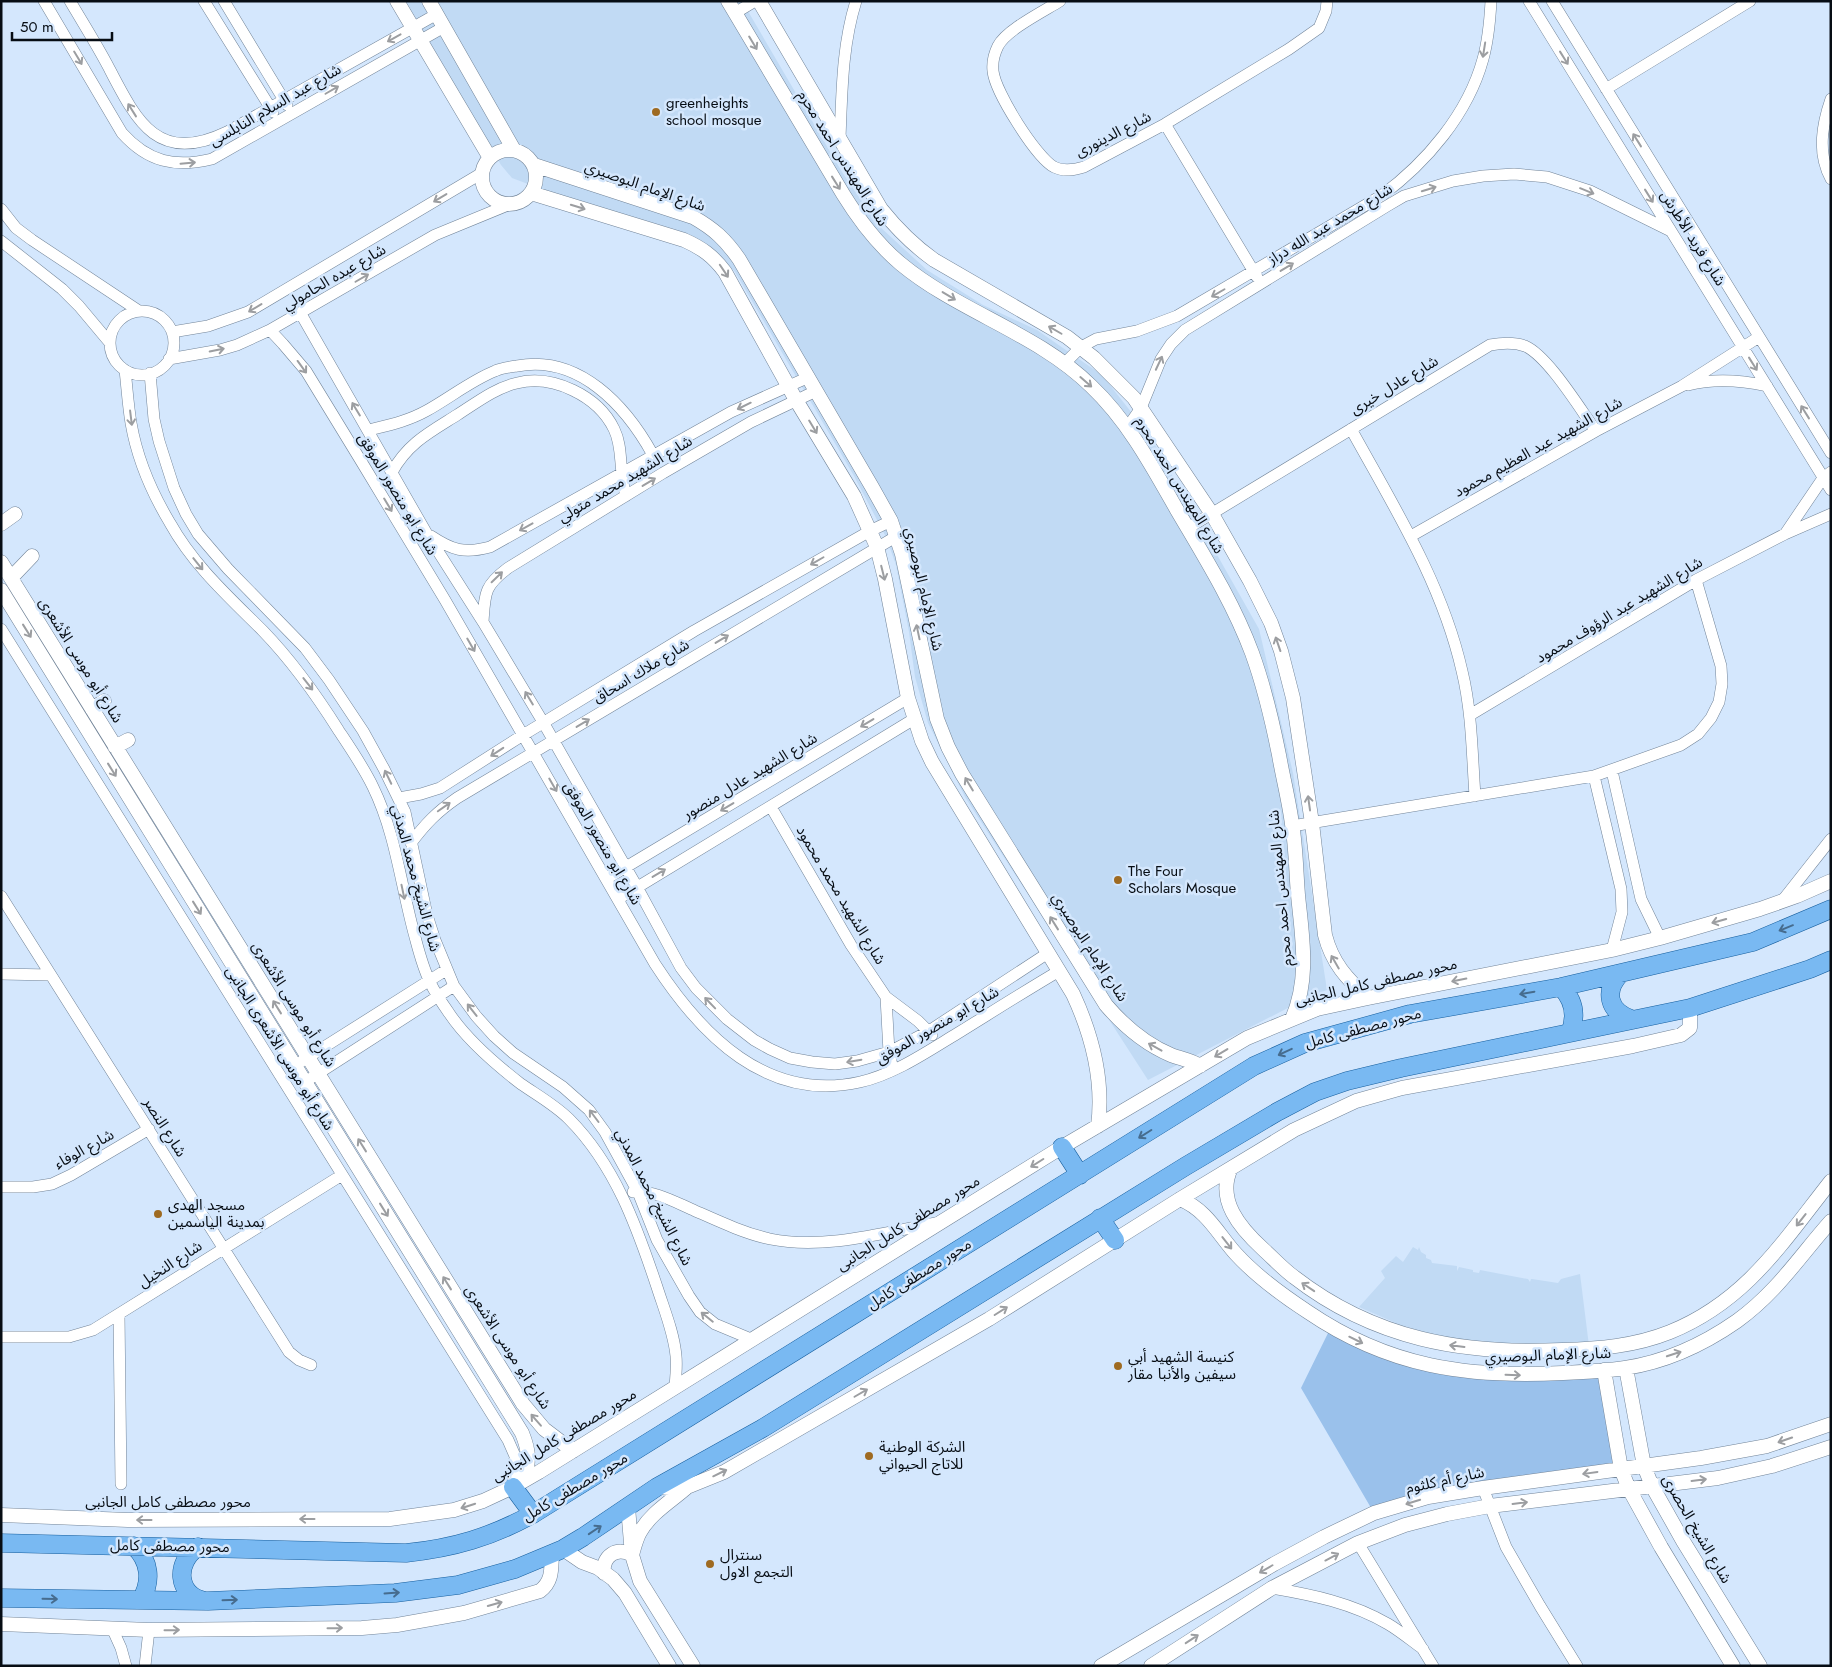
<svg xmlns="http://www.w3.org/2000/svg" width="1832" height="1667" viewBox="0 0 1832 1667" font-family="Jost,'Noto Sans Arabic',sans-serif">
<style>
.built{fill:#c1daf4}
.green{fill:#9ac1eb}
.lines{fill:none;stroke-linecap:round;stroke-linejoin:round}
.minor-casing{stroke:#728498;stroke-width:12}
.tertiary-casing{stroke:#728498;stroke-width:15}
.primary-casing{stroke:#175f9e;stroke-width:19}
.minor{stroke:#fff;stroke-width:11}
.tertiary{stroke:#fff;stroke-width:14}
.primary{stroke:#79b9f2;stroke-width:18}
.oneway{stroke:#9c9ea1}
.oneway2{stroke:#466c8e}
.poi-dot{fill:#9e6a21;stroke:#d4e7fd;stroke-width:2}
.labels{text-anchor:middle;dominant-baseline:central;stroke-width:5;stroke-linejoin:round;paint-order:stroke}
.poi-label{font-size:15px;fill:#070d14;stroke:#d4e7fd;text-anchor:start}
.street-label{font-size:15px;fill:#070d14;stroke:#d4e7fd}
</style>
<rect width="100%" height="100%" fill="#d4e7fd"/>
<!-- built -->
<path class="built" d="M406,1H742L842,172L879,226L927,270L983,305L1037,330L1102,375L1150,436L1259,629L1293,773L1327,990L1311,996L1148,1080L965,797L928,723L915,677L909,632L896,565L886,537L854,476L735,272L716,252L702,241L677,230L552,193L512,178L501,165Z
M1413,1247L1418,1250L1419,1247L1421,1252L1426,1255V1258L1431,1260L1432,1263L1457,1266V1271L1459,1267L1473,1270V1272L1479,1273L1480,1270L1528,1279L1530,1282L1531,1279H1532L1558,1283L1561,1279L1580,1274L1589,1346L1493,1347L1432,1335L1398,1324L1359,1307L1385,1278L1381,1271L1396,1256L1403,1262Z"/>
<!-- green -->
<path class="green" d="M1331,1327L1439,1368L1604,1370L1621,1469L1374,1513L1301,1388Z"/>
<g class="lines">
<!-- minor casing -->
<g class="minor-casing">
<path id="minor" d="M44,1L122,133C148,162 175,168 212,159L444,27
M70,1C83,23 97,45 109,68C137,122 158,165 227,132L437,14
M204,1L273,112
M224,1L287,105
M1060,1C1044,11 1006,30 998,46C994,54 992,62 993,71C995,92 1036,157 1054,167C1064,172 1074,170 1084,167L1165,124L1289,49L1319,28L1326,11L1327,1
M1529,1L1831,490
M1552,1L1831,453
M735,13L755,1
M1606,89L1750,1
M1831,99C1822,125 1817,153 1831,179
M1165,124L1257,277
M840,138C842,91 842,46 856,1
M1,209L16,228L32,240L139,311
M1,241L62,289L79,306L110,343
M110 343a32 32 0 1 1 64 0a32 32 0 1 1-64 0Z
M301,314L427,534L483,622L543,722L637,887L681,968L696,988L727,1019L754,1040L770,1049L790,1058L812,1062L835,1064L857,1061L889,1052L929,1031L1048,953
M270,330L283,344L306,371L361,461L445,600L655,964C701,1035 767,1103 860,1082C895,1074 928,1051 958,1033C992,1012 1025,991 1059,971
M172,332L208,326L248,312L482,173
M169,359L220,350L237,345L270,330L435,235L508,205
M1064,364L1081,347L1096,339L1137,331L1177,316L1381,196C1426,163 1468,114 1483,59C1488,41 1490,20 1491,1
M125,370C127,387 128,405 131,423C137,458 152,493 170,523C194,566 229,597 263,631C293,662 317,696 339,731C351,749 364,768 373,787C396,834 401,887 415,937C419,952 423,968 430,982C435,993 442,1003 449,1013C467,1040 495,1064 521,1084C537,1095 555,1105 569,1119C615,1165 637,1227 657,1287C664,1309 674,1333 676,1356C677,1366 676,1376 675,1386
M150,373L154,419L159,441L174,488L186,514L198,534L228,569L305,648L329,680L363,731L384,769L405,812L427,915L435,940L454,986L476,1016L494,1036L513,1053L563,1087L589,1110L605,1132L638,1192L657,1240L689,1296L700,1312L715,1324L751,1339
M1688,385C1715,378 1740,380 1767,386
M1127,428L1141,408L1161,359L1171,344L1185,330L1387,206L1404,196L1453,181L1483,176L1514,174L1547,177L1590,191L1671,231
M1351,429C1394,507 1442,583 1462,671C1472,712 1472,754 1475,796
M369,430C389,425 408,421 426,411C448,399 472,380 495,371C501,368 510,367 517,366C579,354 626,406 653,455
M392,472C408,443 430,432 457,415C476,403 495,388 517,383C553,374 598,396 614,429C621,443 620,458 622,473C622,481 624,488 626,496
M1188,528L1490,345C1501,343 1514,342 1525,346C1548,356 1580,409 1596,431
M1785,534L1823,478L1831,472
M431,536C452,550 464,554 490,547L731,412L809,377
M1411,536L1596,431L1682,386L1759,337
M483,622C485,593 484,586 508,568L663,473L751,422L816,391
M1,629L508,1440L515,1456L513,1487
M1470,715L1696,580L1785,534L1831,514
M1612,771L1641,899L1660,938
M1594,776L1621,889L1622,912L1612,950
M399,798L421,794L440,788L523,735L694,631L870,531L891,521
M771,807L851,945L886,997L918,1021L932,1035
M1292,826L1594,776L1681,745L1698,734L1711,718L1719,702L1722,684L1721,666L1696,580
M411,843C426,823 437,812 457,798L897,536
M606,879L908,698
M1,896L289,1352L299,1360L311,1365
M618,899L914,719
M1782,901L1831,839
M1,974L50,975
M886,997L889,1052L893,1070
M302,1061L446,970
M305,1082L454,986
M1,1187H33L52,1184L71,1175L149,1129
M633,1192C653,1190 673,1201 691,1209C716,1220 743,1233 770,1239C824,1250 883,1233 936,1223
M119,1314L121,1484
M1,1337H69L93,1330L342,1175
M1483,1488L1506,1547L1540,1606L1577,1666
M1358,1543L1433,1666
M1272,1588C1313,1595 1352,1603 1388,1624C1400,1631 1412,1641 1423,1649
M112,1628L121,1648L126,1666
M145,1666L149,1630"/>
</g>
<!-- tertiary casing -->
<g class="tertiary-casing">
<path id="tertiary" d="M397,1L490,158
M429,1L514,150
M728,1L843,194C859,220 877,244 901,264C959,312 1037,333 1091,386C1128,421 1152,466 1177,510C1204,556 1233,602 1252,653C1264,686 1272,720 1279,755C1283,778 1289,801 1292,824C1296,847 1296,871 1298,895C1302,936 1310,979 1292,1019
M759,1L881,209C897,229 913,245 934,260L1067,337L1094,358L1134,398L1212,514L1250,581L1271,623L1281,651L1293,698L1312,823L1325,935C1332,963 1347,979 1368,998
M482 177a27 27 0 1 1 54 0a27 27 0 1 1-54 0Z
M534,165L693,217C714,229 725,239 739,259L872,487L891,521L902,554L937,719L948,747L962,774L1106,1005C1124,1026 1145,1044 1171,1055C1181,1059 1191,1060 1200,1066
M531,193L684,240C702,248 713,256 725,272L796,400L854,496L877,547L885,579L908,698L922,741L932,762L1073,994C1092,1035 1104,1080 1098,1126
M1,524L15,514
M1,562L523,1404L544,1429L573,1451
M11,578L32,556
M1,590L522,1433C529,1450 532,1467 519,1482
M92,709L104,701
M115,747L128,740
M1231,1168C1216,1200 1240,1228 1263,1249C1273,1258 1283,1269 1294,1277C1374,1339 1463,1355 1562,1350C1599,1349 1635,1346 1670,1332C1746,1301 1782,1243 1831,1181
M1180,1199C1207,1210 1218,1234 1236,1254C1257,1277 1282,1295 1308,1312C1389,1367 1467,1378 1563,1373C1584,1372 1605,1371 1625,1368C1665,1362 1704,1344 1737,1321C1777,1292 1799,1257 1831,1221
M1626,1368L1644,1466L1652,1486L1683,1541L1760,1666
M1604,1370L1621,1469L1629,1489L1661,1547L1733,1666
M657,1487L682,1489L724,1472L989,1319L1180,1199L1294,1130L1356,1101L1402,1088L1633,1046L1681,1035L1690,1028V1008
M628,1507L632,1555L640,1581L693,1666
M1,1515L128,1520L390,1519L454,1510L483,1501L513,1487L539,1472L1062,1147L1247,1038L1317,1009L1368,998L1612,950L1660,938L1760,909L1797,896L1831,881
M563,1549L582,1562L598,1568L613,1579L625,1593L669,1666
M604,1573C602,1556 617,1546 632,1555C634,1548 636,1539 640,1532C651,1513 670,1502 686,1488
M1,1624L149,1630L362,1628L397,1625L464,1613L540,1591C553,1581 551,1569 552,1554
M1101,1666L1274,1564L1324,1537L1374,1513L1428,1497L1483,1488L1701,1458L1767,1446L1831,1424
M1151,1666L1272,1588L1358,1543L1405,1525L1447,1514L1490,1506L1718,1478L1772,1466L1831,1447"/>
</g>
<!-- primary casing -->
<g class="primary-casing">
<path id="primary" d="M1620,974C1604,991 1608,1011 1631,1019
M1561,987C1574,1000 1577,1015 1570,1033
M1062,1147L1080,1175
M1100,1218L1115,1240
M513,1487L533,1514
M1,1543L406,1553C454,1548 491,1537 533,1514L1254,1066L1305,1043L1410,1014L1561,987L1753,942L1831,909
M134,1546C150,1561 152,1581 141,1600
M198,1547C175,1562 176,1595 205,1601
M1,1598L208,1601L395,1593L458,1585L515,1569L563,1549L583,1537L657,1487L763,1428L1186,1166L1277,1112L1315,1092L1347,1081L1401,1068L1690,1008L1810,969L1831,960"/>
</g>
<!-- minor -->
<use href="#minor" class="minor"/>
<!-- tertiary -->
<use href="#tertiary" class="tertiary"/>
<!-- primary -->
<use href="#primary" class="primary"/>
</g>
<!-- one-way arrows -->
<defs><path id="oneway-shaft" d="M-6 0H5M1.5-3L5.5 0L1.5 3" fill="none" stroke-width="1.6" stroke-linecap="round" stroke-linejoin="round" transform="scale(1.25)"/></defs>
<g class="oneway">
<use href="#oneway-shaft" transform="translate(394 38) rotate(151)"/>
<use href="#oneway-shaft" transform="translate(753 43) rotate(59)"/>
<use href="#oneway-shaft" transform="translate(1484 50) rotate(99)"/>
<use href="#oneway-shaft" transform="translate(78 58) rotate(59)"/>
<use href="#oneway-shaft" transform="translate(1564 58) rotate(58)"/>
<use href="#oneway-shaft" transform="translate(332 90) rotate(-30)"/>
<use href="#oneway-shaft" transform="translate(132 110) rotate(-122)"/>
<use href="#oneway-shaft" transform="translate(1637 140) rotate(-122)"/>
<use href="#oneway-shaft" transform="translate(188 163) rotate(-5)"/>
<use href="#oneway-shaft" transform="translate(836 183) rotate(58)"/>
<use href="#oneway-shaft" transform="translate(1429 189) rotate(-17)"/>
<use href="#oneway-shaft" transform="translate(1587 191) rotate(22)"/>
<use href="#oneway-shaft" transform="translate(1649 196) rotate(58)"/>
<use href="#oneway-shaft" transform="translate(440 198) rotate(149)"/>
<use href="#oneway-shaft" transform="translate(578 207) rotate(17)"/>
<use href="#oneway-shaft" transform="translate(1287 267) rotate(-31)"/>
<use href="#oneway-shaft" transform="translate(724 271) rotate(56)"/>
<use href="#oneway-shaft" transform="translate(362 278) rotate(-30)"/>
<use href="#oneway-shaft" transform="translate(1218 293) rotate(150)"/>
<use href="#oneway-shaft" transform="translate(949 296) rotate(31)"/>
<use href="#oneway-shaft" transform="translate(255 308) rotate(149)"/>
<use href="#oneway-shaft" transform="translate(1055 330) rotate(-150)"/>
<use href="#oneway-shaft" transform="translate(217 350) rotate(-12)"/>
<use href="#oneway-shaft" transform="translate(1159 363) rotate(-65)"/>
<use href="#oneway-shaft" transform="translate(1753 364) rotate(58)"/>
<use href="#oneway-shaft" transform="translate(302 367) rotate(54)"/>
<use href="#oneway-shaft" transform="translate(1086 382) rotate(41)"/>
<use href="#oneway-shaft" transform="translate(744 406) rotate(154)"/>
<use href="#oneway-shaft" transform="translate(356 409) rotate(-121)"/>
<use href="#oneway-shaft" transform="translate(1805 412) rotate(-122)"/>
<use href="#oneway-shaft" transform="translate(131 418) rotate(83)"/>
<use href="#oneway-shaft" transform="translate(813 427) rotate(59)"/>
<use href="#oneway-shaft" transform="translate(649 482) rotate(-31)"/>
<use href="#oneway-shaft" transform="translate(388 505) rotate(59)"/>
<use href="#oneway-shaft" transform="translate(526 527) rotate(151)"/>
<use href="#oneway-shaft" transform="translate(817 561) rotate(150)"/>
<use href="#oneway-shaft" transform="translate(198 564) rotate(51)"/>
<use href="#oneway-shaft" transform="translate(883 573) rotate(76)"/>
<use href="#oneway-shaft" transform="translate(497 577) rotate(-44)"/>
<use href="#oneway-shaft" transform="translate(27 631) rotate(58)"/>
<use href="#oneway-shaft" transform="translate(918 632) rotate(-102)"/>
<use href="#oneway-shaft" transform="translate(722 639) rotate(-31)"/>
<use href="#oneway-shaft" transform="translate(1278 644) rotate(-109)"/>
<use href="#oneway-shaft" transform="translate(471 645) rotate(60)"/>
<use href="#oneway-shaft" transform="translate(308 684) rotate(52)"/>
<use href="#oneway-shaft" transform="translate(529 698) rotate(-121)"/>
<use href="#oneway-shaft" transform="translate(583 723) rotate(-31)"/>
<use href="#oneway-shaft" transform="translate(867 723) rotate(149)"/>
<use href="#oneway-shaft" transform="translate(497 752) rotate(147)"/>
<use href="#oneway-shaft" transform="translate(112 770) rotate(58)"/>
<use href="#oneway-shaft" transform="translate(388 777) rotate(-116)"/>
<use href="#oneway-shaft" transform="translate(969 784) rotate(-121)"/>
<use href="#oneway-shaft" transform="translate(553 785) rotate(60)"/>
<use href="#oneway-shaft" transform="translate(1309 803) rotate(-98)"/>
<use href="#oneway-shaft" transform="translate(444 807) rotate(-35)"/>
<use href="#oneway-shaft" transform="translate(727 807) rotate(149)"/>
<use href="#oneway-shaft" transform="translate(659 873) rotate(-31)"/>
<use href="#oneway-shaft" transform="translate(403 892) rotate(78)"/>
<use href="#oneway-shaft" transform="translate(197 908) rotate(58)"/>
<use href="#oneway-shaft" transform="translate(1719 921) rotate(164)"/>
<use href="#oneway-shaft" transform="translate(1054 923) rotate(-122)"/>
<use href="#oneway-shaft" transform="translate(1335 962) rotate(-120)"/>
<use href="#oneway-shaft" transform="translate(1459 980) rotate(169)"/>
<use href="#oneway-shaft" transform="translate(710 1003) rotate(-134)"/>
<use href="#oneway-shaft" transform="translate(277 1007) rotate(-122)"/>
<use href="#oneway-shaft" transform="translate(472 1010) rotate(-128)"/>
<use href="#oneway-shaft" transform="translate(1155 1047) rotate(-151)"/>
<use href="#oneway-shaft" transform="translate(1221 1053) rotate(149)"/>
<use href="#oneway-shaft" transform="translate(854 1061) rotate(170)"/>
<use href="#oneway-shaft" transform="translate(594 1116) rotate(-127)"/>
<use href="#oneway-shaft" transform="translate(362 1145) rotate(-122)"/>
<use href="#oneway-shaft" transform="translate(1037 1163) rotate(148)"/>
<use href="#oneway-shaft" transform="translate(384 1210) rotate(58)"/>
<use href="#oneway-shaft" transform="translate(1801 1220) rotate(128)"/>
<use href="#oneway-shaft" transform="translate(1227 1243) rotate(52)"/>
<use href="#oneway-shaft" transform="translate(447 1283) rotate(-122)"/>
<use href="#oneway-shaft" transform="translate(1308 1287) rotate(-146)"/>
<use href="#oneway-shaft" transform="translate(1001 1311) rotate(-32)"/>
<use href="#oneway-shaft" transform="translate(707 1317) rotate(-141)"/>
<use href="#oneway-shaft" transform="translate(1356 1340) rotate(26)"/>
<use href="#oneway-shaft" transform="translate(1457 1346) rotate(-173)"/>
<use href="#oneway-shaft" transform="translate(1674 1354) rotate(-18)"/>
<use href="#oneway-shaft" transform="translate(1513 1375) rotate(2)"/>
<use href="#oneway-shaft" transform="translate(861 1393) rotate(-30)"/>
<use href="#oneway-shaft" transform="translate(536 1420) rotate(-131)"/>
<use href="#oneway-shaft" transform="translate(1785 1440) rotate(161)"/>
<use href="#oneway-shaft" transform="translate(720 1473) rotate(-26)"/>
<use href="#oneway-shaft" transform="translate(1590 1473) rotate(172)"/>
<use href="#oneway-shaft" transform="translate(1699 1480) rotate(-7)"/>
<use href="#oneway-shaft" transform="translate(1413 1502) rotate(163)"/>
<use href="#oneway-shaft" transform="translate(1520 1503) rotate(-7)"/>
<use href="#oneway-shaft" transform="translate(468 1506) rotate(162)"/>
<use href="#oneway-shaft" transform="translate(307 1519) rotate(180)"/>
<use href="#oneway-shaft" transform="translate(144 1520) rotate(180)"/>
<use href="#oneway-shaft" transform="translate(1332 1557) rotate(-28)"/>
<use href="#oneway-shaft" transform="translate(1266 1569) rotate(150)"/>
<use href="#oneway-shaft" transform="translate(495 1604) rotate(-16)"/>
<use href="#oneway-shaft" transform="translate(335 1628) rotate(-1)"/>
<use href="#oneway-shaft" transform="translate(172 1630) rotate(-1)"/>
<use href="#oneway-shaft" transform="translate(1192 1639) rotate(-33)"/>
</g>
<g class="oneway2">
<use href="#oneway-shaft" transform="translate(1786 928) rotate(158)"/>
<use href="#oneway-shaft" transform="translate(1527 993) rotate(170)"/>
<use href="#oneway-shaft" transform="translate(1285 1052) rotate(155)"/>
<use href="#oneway-shaft" transform="translate(1145 1134) rotate(148)"/>
<use href="#oneway-shaft" transform="translate(595 1530) rotate(-34)"/>
<use href="#oneway-shaft" transform="translate(392 1593) rotate(-4)"/>
<use href="#oneway-shaft" transform="translate(50 1599) rotate(1)"/>
<use href="#oneway-shaft" transform="translate(230 1600) rotate(-2)"/>
</g>
<!-- markers -->
<g class="poi-dot">
<circle cx="656" cy="112" r="5"/>
<circle cx="1118" cy="880" r="5"/>
<circle cx="158" cy="1214" r="5"/>
<circle cx="1118" cy="1366" r="5"/>
<circle cx="869" cy="1456" r="5"/>
<circle cx="710" cy="1564" r="5"/>
</g>
<g class="labels">
<!-- poi labels -->
<g class="poi-label">
<text x="666" y="103">greenheights<tspan x="666" dy="17">school mosque</tspan></text>
<text x="1128" y="871">The Four<tspan x="1128" dy="17">Scholars Mosque</tspan></text>
<text x="168" y="1205">مسجد الهدى<tspan x="168" dy="17">بمدينة الياسمين</tspan></text>
<text x="1128" y="1357">كنيسة الشهيد أبي<tspan x="1128" dy="17">سيفين والأنبا مقار</tspan></text>
<text x="879" y="1447">الشركة الوطنية<tspan x="879" dy="17">للاتاج الحيواني</tspan></text>
<text x="720" y="1555">سنترال<tspan x="720" dy="17">التجمع الاول</tspan></text>
</g>
<!-- street labels -->
<g class="street-label">
<text transform="translate(275 105) rotate(-30)">شارع عبد السلام النابلسى</text>
<text transform="translate(1113 134) rotate(-27)">شارع الدينورى</text>
<text transform="translate(843 158) rotate(58)">شارع المهندس احمد محرم</text>
<text transform="translate(645 186) rotate(19)">شارع الإمام البوصيري</text>
<text transform="translate(1330 224) rotate(-31)">شارع محمد عبد الله دراز</text>
<text transform="translate(1693 238) rotate(58)">شارع فريد الأطرش</text>
<text transform="translate(334 277) rotate(-30)">شارع عبده الحامولي</text>
<text transform="translate(1394 385) rotate(-31)">شارع عادل خيرى</text>
<text transform="translate(1538 447) rotate(-29)">شارع الشهيد عبد العظيم محمود</text>
<text transform="translate(625 479) rotate(-31)">شارع الشهيد محمد متولي</text>
<text transform="translate(1180 485) rotate(59)">شارع المهندس احمد محرم</text>
<text transform="translate(398 494) rotate(59)">شارع ابو منصور الموفق</text>
<text transform="translate(924 589) rotate(77)">شارع الإمام البوصيري</text>
<text transform="translate(1619 610) rotate(-31)">شارع الشهيد عبد الرؤوف محمود</text>
<text transform="translate(81 660) rotate(58)">شارع أبو موسى الأشعرى</text>
<text transform="translate(641 671) rotate(-31)">شارع ملاك اسحاق</text>
<text transform="translate(750 776) rotate(-31)">شارع الشهيد عادل منصور</text>
<text transform="translate(603 843) rotate(60)">شارع ابو منصور الموفق</text>
<text transform="translate(416 878) rotate(75)">شارع الشيخ محمد المدني</text>
<text transform="translate(1280 888) rotate(-95)">شارع المهندس احمد محرم</text>
<text transform="translate(841 895) rotate(59)">شارع الشهيد محمد محمود</text>
<text transform="translate(1090 947) rotate(57)">شارع الإمام البوصيري</text>
<text transform="translate(1376 982) rotate(-13)">محور مصطفى كامل الجانبى</text>
<text transform="translate(294 1004) rotate(58)">شارع أبو موسى الأشعرى</text>
<text transform="translate(937 1025) rotate(-30)">شارع ابو منصور الموفق</text>
<text transform="translate(1363 1028) rotate(-15)">محور مصطفى كامل</text>
<text transform="translate(280 1048) rotate(58)">شارع أبو موسى الأشعرى الجانبى</text>
<text transform="translate(165 1127) rotate(58)">شارع النصر</text>
<text transform="translate(84 1149) rotate(-29)">شارع الوفاء</text>
<text transform="translate(654 1197) rotate(63)">شارع الشيخ محمد المدني</text>
<text transform="translate(908 1223) rotate(-32)">محور مصطفى كامل الجانبى</text>
<text transform="translate(170 1264) rotate(-33)">شارع النخيل</text>
<text transform="translate(919 1274) rotate(-32)">محور مصطفى كامل</text>
<text transform="translate(508 1347) rotate(57)">شارع أبو موسى الأشعرى</text>
<text transform="translate(1548 1355) rotate(-2)">شارع الإمام البوصيري</text>
<text transform="translate(564 1435) rotate(-31)">محور مصطفى كامل الجانبى</text>
<text transform="translate(1445 1480) rotate(-12)">شارع أم كلثوم</text>
<text transform="translate(575 1487) rotate(-31)">محور مصطفى كامل</text>
<text x="168" y="1502">محور مصطفى كامل الجانبى</text>
<text transform="translate(1697 1529) rotate(60)">شارع الشيخ الحصرى</text>
<text transform="translate(170 1546) rotate(1)">محور مصطفى كامل</text>
</g>
</g>
<!-- border -->
<rect width="1832" height="1667" fill="none" stroke="#070d14" stroke-width="5"/>
<!-- scale -->
<path d="M12 32v8h100v-8" fill="none" stroke="#070d14" stroke-width="2.5"/>
<text x="20" y="32" font-size="15" fill="#070d14" stroke="#d4e7fd" stroke-width="4" paint-order="stroke">50 m</text>
</svg>
